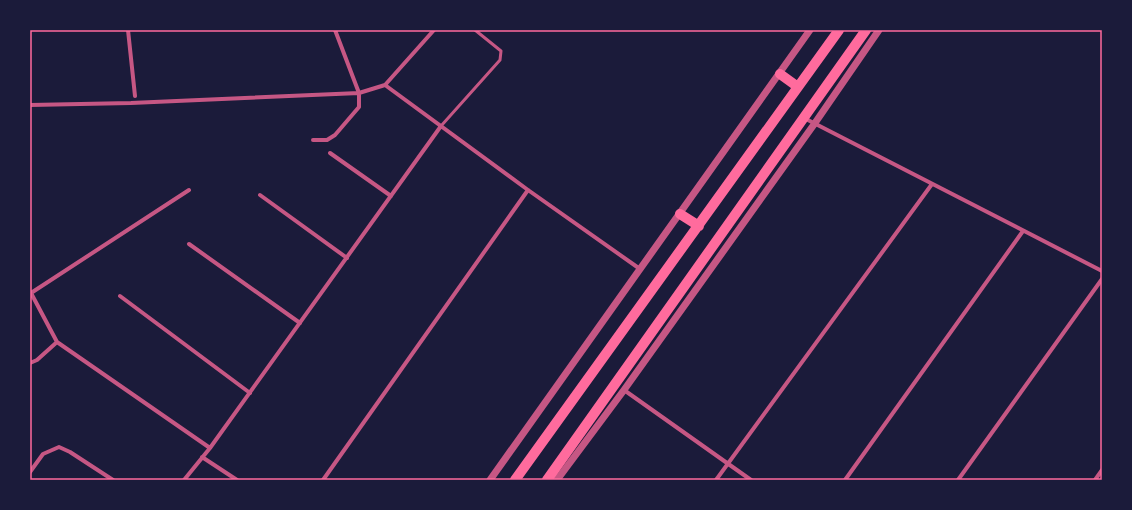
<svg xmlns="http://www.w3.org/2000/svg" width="1132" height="510" viewBox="0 0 1132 510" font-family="'Titillium Web',sans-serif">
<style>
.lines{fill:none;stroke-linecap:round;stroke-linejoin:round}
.service{stroke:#c65784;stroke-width:3}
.minor{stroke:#c65784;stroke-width:4}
.tertiary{stroke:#c65784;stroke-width:7}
.primary{stroke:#ff6b9d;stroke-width:10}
.neatline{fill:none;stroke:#ff6b9d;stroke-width:1.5}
</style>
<rect width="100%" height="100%" fill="#1b1b3a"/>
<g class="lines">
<!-- service -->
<path class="service" d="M441,126L500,60L501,51L475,30"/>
<!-- minor -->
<path class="minor" d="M128,30L135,96
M385,85L528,190L640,269
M30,105L131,103L359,93L385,85L434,30
M804,118L1102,271
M313,140H327L335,135L359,107V93L335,30
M330,153L391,196
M189,190L31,293L57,342L210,448
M260,195L347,258
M189,244L300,323
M120,296L250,393
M30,363L37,360L57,342
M624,390L751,480
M202,457L237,480
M30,472L43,454L59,447L70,452L113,480
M184,480L210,448L441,126
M323,480L528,190
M716,480L932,184
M845,480L1023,231
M958,480L1102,279
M1095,480L1102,470"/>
<!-- tertiary -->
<path class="tertiary" d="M490,480L810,30
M557,480L624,390L815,123L879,30"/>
<!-- primary -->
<path class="primary" d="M780,74L798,87
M680,214L699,226
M515,480L839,30
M547,480L866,30"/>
</g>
<!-- border -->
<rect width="1132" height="510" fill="none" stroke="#1b1b3a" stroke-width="62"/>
<rect x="31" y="31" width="1070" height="448" class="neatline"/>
</svg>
